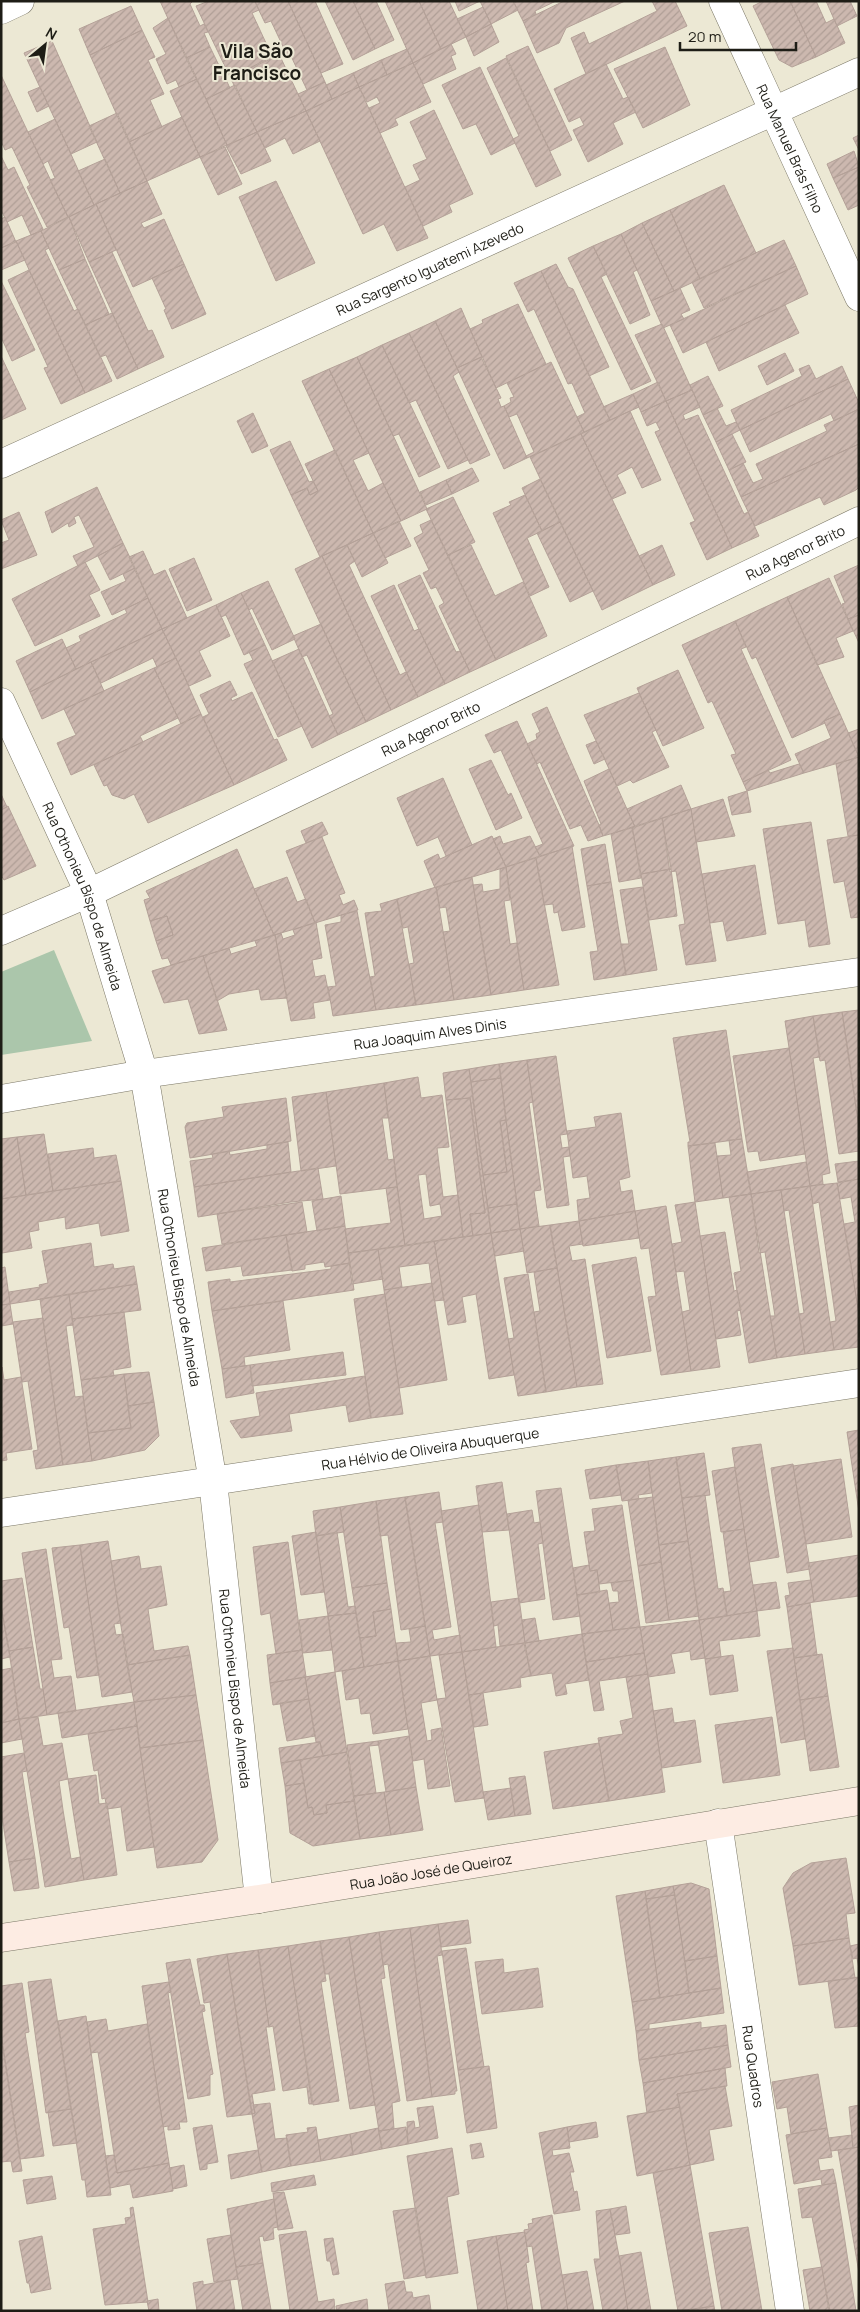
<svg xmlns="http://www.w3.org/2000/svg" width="860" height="2312" viewBox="0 0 860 2312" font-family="Manrope,sans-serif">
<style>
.green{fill:#abc6ab}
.building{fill:url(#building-hatch);stroke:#b4a198;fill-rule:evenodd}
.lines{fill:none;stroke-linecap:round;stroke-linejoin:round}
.street-casing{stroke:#7b7766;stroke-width:29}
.secondary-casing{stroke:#7b7766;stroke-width:29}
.street{stroke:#fff;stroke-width:28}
.secondary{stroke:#fdece3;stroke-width:28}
.labels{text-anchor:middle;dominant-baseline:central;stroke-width:4;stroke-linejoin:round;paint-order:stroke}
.street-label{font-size:14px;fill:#1e1d16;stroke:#ece8d4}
.district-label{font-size:19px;font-weight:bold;fill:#1e1d16;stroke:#ece8d4}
</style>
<defs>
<pattern id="building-hatch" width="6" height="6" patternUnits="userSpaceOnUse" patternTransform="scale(1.25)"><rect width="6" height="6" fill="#ccb8af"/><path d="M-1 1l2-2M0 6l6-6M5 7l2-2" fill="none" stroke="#af9e96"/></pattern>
</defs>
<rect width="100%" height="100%" fill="#ece8d4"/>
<!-- green -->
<path class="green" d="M54,950L92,1041L1,1055V972Z"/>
<!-- building -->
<path class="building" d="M160,1H193L190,4L200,26L204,24L208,32L204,33L210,47L186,58Z
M209,1H255L259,10L252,13L273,58L230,77L196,6Z
M257,1H288L325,82L307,90L290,54L287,55L271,21L265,23L255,2Z
M288,1H315L343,64L321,73Z
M325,1H353L375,49L353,60Z
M353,1H376L394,40L375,49Z
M385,1H419L441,49L413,63Z
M419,1H449L466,37L441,49Z
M455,1H480L459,11Z
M480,1H513L518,10L491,24Z
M513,1H556L535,11L536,14L523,21Z
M564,1H625L566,28L559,43L537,53L523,21Z
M652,1H675L687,26L586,74L571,38L584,32L589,44L657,11Z
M763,1H790L816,57L792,67L779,60L753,6Z
M790,1H816L826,23L834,19L845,43L816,57Z
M826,1H850L857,16L837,26Z
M131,6L142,30L90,55L79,29Z
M483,7L491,24L466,37L457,19Z
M168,18L197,79L179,87L176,80L167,84L156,59L166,54L153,28Z
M491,24L499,42L474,56L466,37Z
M142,30L155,57L148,60L164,94L150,100L162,127L129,142L90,55Z
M52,41L97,142L71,154L24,53Z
M451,44L456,54L451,56L456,69L423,84L413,63Z
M528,46L572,140L550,151L506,56Z
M210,47L230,88L206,99L186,58Z
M665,47L690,105L643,128L614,69Z
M407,49L413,63L387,75L381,60Z
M279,54L306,111L257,132L230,77Z
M506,58L561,175L536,187L513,139L519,136L487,68Z
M381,60L387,75L359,87L353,73Z
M413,63L431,102L395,119L398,125L380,133L369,108L380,103L377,97L367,102L359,87Z
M606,64L623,99L628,97L636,112L613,123L623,144L588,162L573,130L584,125L580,117L569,122L554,89Z
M480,67L515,143L491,155L476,124L463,129L442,85Z
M353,73L359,87L332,99L326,85Z
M1,75L68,217L47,227L27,187L30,185L12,147L5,150L1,141Z
M197,79L227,145L200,157L170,91Z
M325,82L332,99L306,111L298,94Z
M235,85L257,132L227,145L206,99Z
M40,87L49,106L37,112L28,92Z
M359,87L428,238L397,251L384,224L363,234L306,111Z
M434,110L473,194L449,205L452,212L423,226L405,187L420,180L413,165L427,159L410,122Z
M306,111L320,141L293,154L285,138L265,148L257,132Z
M117,113L147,181L120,193L89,126Z
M182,117L200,157L147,181L129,142Z
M55,119L94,205L68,217L50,180L55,178L48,161L43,164L28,132Z
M257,132L271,161L241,174L226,146Z
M859,135V150L853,138Z
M225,147L242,184L218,195L200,157Z
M854,151L859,167L833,178L827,164Z
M1,156L8,170L14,167L43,229L41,231L31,235L22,215L7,222L1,210Z
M105,159L120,193L94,205L78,171Z
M859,167V205L848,210L833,178Z
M147,181L162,214L141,223L144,228L164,219L184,264L133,287L96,204Z
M276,181L315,263L276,281L239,197Z
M724,185L756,253L700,279L670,210Z
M96,204L116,250L89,262L69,217Z
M670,210L700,279L674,291L642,223Z
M5,217L16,242L1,248V219Z
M69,217L85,259L59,270L41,231Z
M642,223L674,291L651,301L621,234Z
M41,231L49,248L45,250L74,311L78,309L112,381L85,393L16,241Z
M621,234L637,270L633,272L650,315L630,324L593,246Z
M784,240L796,266L704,308L692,282Z
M16,241L25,260L1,270V248Z
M593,246L607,274L601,277L651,381L631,390L568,258Z
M112,252L148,331L152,330L164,357L138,369L89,262Z
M85,259L109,314L85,325L59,270Z
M184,264L206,314L172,329L164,310L166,309L152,278Z
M556,264L568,287L573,289L609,367L589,376L541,271Z
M796,266L808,294L683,353L670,325Z
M29,270L85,393L61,404L44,368L48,367L8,280Z
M541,271L610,420L584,432L577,417L585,413L572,383L568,384L534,309L528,312L514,283Z
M1,281L35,350L12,361L1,337Z
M680,288L690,310L681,314L684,319L663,328L651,301Z
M518,304L546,364L496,388L470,329L483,323L482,320Z
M785,305L799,333L719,371L706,342Z
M461,308L482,357L457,368L435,321Z
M112,313L138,369L117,379L106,355L100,357L85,325Z
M435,321L459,372L453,376L490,455L470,464L409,333Z
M662,324L692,390L666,401L635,335Z
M409,333L468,460L448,469L416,400L409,403L382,345Z
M382,345L440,467L419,477L399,434L393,436L357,357Z
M785,353L794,371L767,385L758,366Z
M1,356L26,409L1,420Z
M357,357L427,509L401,521L329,369Z
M481,357L501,398L498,399L501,407L504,406L527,458L504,469L457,368Z
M551,362L584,432L527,458L526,456L534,452L517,414L509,417L504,406L511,402L510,398L514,397L507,383Z
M809,365L816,379L842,366L848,379L740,430L731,410L802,376L799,369Z
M329,369L369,453L353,460L368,491L383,483L401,521L373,533L302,381Z
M708,376L723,406L703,415L690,385Z
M848,379L859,403V409L834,421L831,414L750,452L740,430Z
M658,382L666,401L641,412L633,394Z
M692,390L700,407L683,415L685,420L698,415L744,514L748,512L759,536L732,548L666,401Z
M633,394L639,407L610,420L603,407Z
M666,401L732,548L707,560L690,523L695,521L655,432L660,430L656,422L647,426L641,412Z
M717,408L726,426L736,422L740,430L716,442L703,415Z
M859,409V444L741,497L729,470L743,463L753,483L763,479L756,464L827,431L824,425Z
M630,411L661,480L642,488L632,467L617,475L626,493L612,499L581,434Z
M253,413L268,446L252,453L237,421Z
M581,434L653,585L602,610L530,457Z
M732,434L746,462L729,470L716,442Z
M290,441L309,482L313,481L318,491L310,495L307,488L291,495L270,450Z
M859,444V487L856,490L824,505L820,497L755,526L741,497Z
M335,450L373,533L320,557L291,495L307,488L310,495L318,491L305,464Z
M472,468L479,481L452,494L446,480Z
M540,479L560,522L542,531L522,488Z
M446,480L452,494L426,505L420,492Z
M97,487L123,543L78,566L73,556L94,547L79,515L74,517L76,523L69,527L68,523L52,533L45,512Z
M525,495L542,531L527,538L549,587L530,596L493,513L511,505L509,502Z
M453,497L475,542L448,555L426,509Z
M19,512L37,555L1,569V543L9,540L1,520Z
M431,520L496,660L470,672L439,606L444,603L436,587L431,589L423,573L429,570L414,538L423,533L420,525Z
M399,521L411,546L385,558L373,533Z
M560,522L593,591L570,602L537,533Z
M373,533L388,563L362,577L347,545Z
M123,543L135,568L110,580L98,556Z
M347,545L355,561L349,565L400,675L406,672L418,697L391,710L322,556Z
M471,545L495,596L523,582L547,636L496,660L448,555Z
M662,545L675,575L653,585L639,556Z
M143,551L154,575L165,570L187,618L162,629L129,557Z
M322,556L391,710L366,722L295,569Z
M194,558L212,600L187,611L169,569Z
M85,562L100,590L89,595L100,616L35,646L12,599Z
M859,565V615L848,619L842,604L845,603L834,576Z
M135,568L148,598L112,615L101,592L126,581L123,574Z
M420,575L456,652L460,651L470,672L445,684L398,585Z
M829,578L853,631L836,638L844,657L817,665L787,597Z
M268,581L295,639L272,650L252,608L249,610L241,593Z
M394,585L414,631L419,629L445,684L418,697L371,596Z
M241,593L265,645L244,655L226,615L221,617L216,605Z
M787,597L840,714L824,721L825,723L792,738L756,657L752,659L735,621Z
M148,598L162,629L76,669L66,648L81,641L79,636L127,613L125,609Z
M216,605L230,636L199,651L211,676L189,686L162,629Z
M859,615V643L848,619Z
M735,621L746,647L741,649L791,760L743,782L731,755L736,754L712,701L708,703L682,645Z
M321,624L366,722L338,735L329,716L333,714L307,655L302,657L293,636Z
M162,629L176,658L157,667L153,658L101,683L91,662Z
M62,639L76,669L30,692L16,661Z
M265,645L302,726L278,737L244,664L253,660L249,652Z
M299,649L338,735L312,748L272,661Z
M176,658L201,714L181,724L154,668Z
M91,662L104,691L42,719L30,692Z
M154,668L178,718L140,736L143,742L71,775L57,743L76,735L64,709Z
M678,670L704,728L663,746L637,688Z
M230,681L237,695L231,698L232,701L252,692L274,740L277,739L287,760L234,785L203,717L209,714L200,695Z
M639,693L656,730L652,732L669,767L633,783L630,780L617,786L584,715Z
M547,707L599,825L603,836L588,841L581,825L570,829L540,762L537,764L527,744L537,739L536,734L540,732L532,714Z
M201,714L234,785L148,823L134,794L124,799L112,795L107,785L104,786L94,765Z
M840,714L859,757L804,773L795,754L831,738L824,721Z
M517,721L574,846L540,856L535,847L543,844L501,750L494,753L485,735Z
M859,729V757L848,733Z
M596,741L605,759L594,764L586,745Z
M859,757V835L848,836L836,764Z
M491,760L508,795L511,793L522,818L496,830L469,769Z
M799,764L804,773L747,791L743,782L768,770L770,773Z
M609,769L635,827L603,836L599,825L601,824L584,781Z
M443,778L472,845L446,856L438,837L417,846L397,798Z
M681,785L691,809L635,827L627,809Z
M747,791L751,812L732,815L728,797Z
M1,794L7,807L1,810Z
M723,799L735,836L696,842L691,809Z
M8,806L36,866L4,880L1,875V810Z
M691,809L716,961L686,965L679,925L685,924L676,871L670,872L662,818Z
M662,818L671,869L641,874L632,827Z
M322,822L328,834L306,843L301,831Z
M811,822L830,944L809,947L805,920L778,924L763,829Z
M632,827L641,878L619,882L611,834Z
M859,835V917L851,918L844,881L834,883L827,840Z
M492,836L506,867L435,888L424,861L438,854L440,859Z
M500,836L503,844L530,836L540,856L506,867L493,839Z
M322,837L345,893L339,895L343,905L354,900L358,910L315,923L286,851Z
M605,844L611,882L587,886L581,849Z
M572,846L585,927L562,931L558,912L554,913L553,904L544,905L536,858Z
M237,849L274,935L171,965L168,958L162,959L156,941L173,935L167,916L150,921L144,900L150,898L146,891Z
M536,858L559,985L524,990L506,867Z
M755,865L766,934L727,941L723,921L710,923L702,874Z
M506,867L510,900L504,901L510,944L517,943L524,990L491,995L473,885L482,884L483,892L500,889V869Z
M671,869L677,916L649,920L641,874Z
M287,877L297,902L306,899L315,923L274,935L254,889Z
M472,877L491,995L454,1000L443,932L450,931L446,907L440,908L436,887Z
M611,882L626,975L594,980L590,952L598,951L587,886Z
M436,887L454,1000L416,1005L409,964L414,963L408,927L403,928L397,899Z
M643,887L657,970L626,975L621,944H629L620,890Z
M397,899L416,1005L376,1010L370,977L375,976L365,913L382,911L380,904Z
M357,911L376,1010L333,1016L328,987L336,986L325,925L341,922V915Z
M167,916L173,935L156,941L150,921Z
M316,922L322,958L312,960L315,977L325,975L330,1000L313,1003L315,1018L291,1021L275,935L281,933L283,939L295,935L293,930Z
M275,935L287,998L261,1000L259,989L229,994L217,1001L203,956L229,948L231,954L257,946L255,941Z
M203,956L227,1030L199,1034L188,999L164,1003L152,971Z
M859,1010V1127L842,1012Z
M842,1012L859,1127V1151L839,1154L825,1060L820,1061L813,1016Z
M813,1016L820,1057L813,1058L830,1173L822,1175L823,1184L810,1186L785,1021Z
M726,1030L742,1139L688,1146V1142H690L673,1038Z
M789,1048L805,1154L760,1161L758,1151L748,1152L733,1056Z
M556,1056L567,1134L560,1135L562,1148L569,1147L570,1156L563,1157L569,1205L547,1208L527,1060Z
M527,1060L533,1102L529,1103L541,1190L534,1191L539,1226L520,1229L499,1064Z
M499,1064L501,1078L471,1082L469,1069Z
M469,1069L491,1233L473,1236L470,1214L485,1213L470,1098L446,1100L443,1073Z
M418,1077L421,1098L442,1095L449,1147L437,1148L443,1197L458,1195L463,1237L405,1246L384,1083ZM426,1174L430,1206L440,1204L442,1216L424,1219L418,1175Z
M501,1078L506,1120L500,1121L507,1172L483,1175L471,1082Z
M384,1083L388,1118H382L388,1160L394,1159L397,1187L340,1194L326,1092Z
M326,1092L336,1166L301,1171L292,1097Z
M286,1098L291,1141L190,1158L185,1127L187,1123L224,1117L222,1107Z
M470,1098L485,1213L470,1214L473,1236L463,1237L446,1100Z
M621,1113L630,1177L619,1180L621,1192L632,1190L635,1211L579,1221L577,1200L590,1198L587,1176L573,1178L567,1131L596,1127L594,1117Z
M506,1120L517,1204L488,1208L483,1175L507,1172L500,1121Z
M44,1134L53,1191L26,1195L17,1137Z
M17,1137L26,1195L1,1199V1139Z
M742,1139L751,1194L723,1198L717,1156L731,1155L729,1140Z
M288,1142L291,1172L194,1187L190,1161L213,1158L212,1154L229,1151L230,1155L267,1149V1145Z
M715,1143L723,1198L695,1202L688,1146Z
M93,1148L94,1158L116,1155L121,1181L53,1191L48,1154Z
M859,1161V1179L838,1182L835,1164Z
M806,1162L810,1186L751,1194L747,1172Z
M318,1168L323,1199L291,1202L198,1217L194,1187Z
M859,1179V1314L844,1224L855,1222L851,1197L840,1199L837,1183Z
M121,1181L129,1231L101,1236L99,1223L66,1229L65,1217L38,1222L39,1230L29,1232L32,1248L2,1253L1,1199Z
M837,1183L859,1314V1347L834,1350L830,1322L836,1321L819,1202L813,1204L810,1186Z
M810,1186L834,1350L805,1354L799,1314L804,1313L789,1210L784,1211L781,1190Z
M397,1187L405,1246L348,1253L345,1229L391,1223L386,1188Z
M781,1190L805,1354L777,1358L770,1316H775L765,1252L759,1253L751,1194Z
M751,1194L777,1358L749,1363L734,1273L741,1271L729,1197Z
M341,1196L345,1226L317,1231L312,1201Z
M302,1202L307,1232L222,1244L217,1214Z
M695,1202L720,1367L691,1371L682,1312L690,1310L684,1271L676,1272L672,1244L682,1242L675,1205Z
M517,1204L520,1229L491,1233L488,1208Z
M666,1206L691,1371L661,1375L648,1297L656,1296L649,1248L641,1249L635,1211Z
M635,1211L639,1238L583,1246L579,1221Z
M579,1221L583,1244L569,1246L572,1261L585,1259L603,1384L577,1387L550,1225Z
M550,1225L557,1268L527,1273L520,1229Z
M345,1226L350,1263L325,1267L324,1262L305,1265V1269L292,1271L286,1235Z
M520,1229L524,1251L495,1256L491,1233Z
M725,1232L734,1291L737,1290L741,1310L737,1311L741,1335L716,1339L700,1236Z
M491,1233L514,1375L489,1379L476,1294L462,1297L466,1322L448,1325L434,1241Z
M286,1235L292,1270L243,1276L241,1266L206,1271L202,1248Z
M434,1241L444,1300L434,1301L429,1263L399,1267L402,1287L384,1290L378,1249Z
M91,1243L94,1267L113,1264L114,1269L134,1266L137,1284L10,1304L9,1292L40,1287L39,1285L48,1283L42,1251Z
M378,1249L383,1279L352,1284L348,1253Z
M636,1257L651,1351L607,1358L592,1265Z
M350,1263L354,1290L212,1311L208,1282L230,1279V1282L331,1269V1266Z
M5,1267L10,1304L1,1305V1268Z
M557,1268L577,1387L546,1392L534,1312L540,1311L534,1272Z
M528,1274L546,1392L518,1396L508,1339L514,1338L504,1278Z
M432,1283L447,1380L399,1388L384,1290Z
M137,1284L141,1310L72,1319L69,1294Z
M69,1294L73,1325L66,1326L75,1397L83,1396L92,1461L63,1465L40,1299Z
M385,1294L403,1414L371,1418L354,1299Z
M283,1301L290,1350L244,1357L245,1366L222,1369L212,1311Z
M10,1304L13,1324L1,1326V1305Z
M124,1312L131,1367L113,1370L114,1376L81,1380L72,1319Z
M43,1318L63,1465L36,1469L33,1451L38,1450L28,1381L22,1382L13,1322Z
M343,1352L346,1375L252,1386L250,1365Z
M250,1365L254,1393L226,1398L222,1369Z
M2,1367L4,1380L21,1377L32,1449L6,1453L7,1460L1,1461Z
M149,1372L154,1402L128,1406L124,1374Z
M124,1374L131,1428L88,1433L81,1380Z
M365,1376L371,1418L349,1422L346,1405L289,1414L292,1431L241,1438L230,1421L260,1416L256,1393Z
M154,1402L159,1436L145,1450L92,1461L88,1433L131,1428L128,1406Z
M859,1430V1512L847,1432Z
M761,1444L779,1557L749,1562L732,1448Z
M704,1453L710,1495L682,1498L676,1457Z
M676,1457L688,1541L659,1545L648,1461Z
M841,1459L852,1537L806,1544L793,1466Z
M648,1461L652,1493L638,1495L639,1499L622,1501L616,1465Z
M793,1464L810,1569L787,1573L771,1468Z
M616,1465L621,1495L590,1499L585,1470Z
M735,1467L744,1529L721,1532L712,1471Z
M502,1482L509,1530L482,1532L476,1486Z
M561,1488L580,1616L553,1620L536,1491Z
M439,1492L443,1522L435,1523L451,1627L432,1630L434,1640L460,1635L462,1652L430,1656L405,1497Z
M705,1495L718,1589L723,1588L727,1616L699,1620L682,1498Z
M405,1497L425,1626L401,1630L388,1535L380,1536L376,1501Z
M653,1497L661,1562L638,1566L628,1500Z
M376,1501L387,1583L352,1588L340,1507Z
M479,1505L496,1647L462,1652L441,1511Z
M622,1505L633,1580L599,1584L597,1570L590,1571L584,1532L595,1531L592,1509Z
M340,1507L344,1532L316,1536L313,1511Z
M532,1510L534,1523L540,1522L543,1543L538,1544L545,1599L519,1603L507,1514Z
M744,1529L757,1611L727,1616L723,1592L731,1591L723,1532Z
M316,1532L324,1592L301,1595L292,1536Z
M337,1532L348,1607L355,1606L356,1613L328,1616L316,1536Z
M108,1541L121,1623L114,1624L116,1635L123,1634L132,1692L102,1697L80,1545Z
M688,1541L699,1616L669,1620L659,1545Z
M288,1542L302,1650L276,1654L270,1613L261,1615L253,1547Z
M80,1545L99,1675L77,1678L69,1627L64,1628L52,1548Z
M46,1549L62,1659L51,1660L54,1678L71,1676L76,1711L47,1715L22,1553Z
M859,1555V1596L814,1602L808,1563Z
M139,1556L141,1569L161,1566L167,1605L148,1609L154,1651L188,1646L190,1655L127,1665L111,1561Z
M661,1562L669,1620L646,1623L638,1566Z
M589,1565L590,1571L597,1570L600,1592L577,1595L573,1568Z
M22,1578L33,1647L9,1651L1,1605V1581Z
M633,1580L640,1627L613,1630L609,1603L619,1602L618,1591H613L611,1583Z
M811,1580L814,1602L787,1607L785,1596L790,1595L788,1583Z
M776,1582L780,1608L757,1611L753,1585Z
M387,1583L391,1609L373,1612L376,1636L360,1638L352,1588Z
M607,1590L613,1630L582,1634L577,1595Z
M519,1598L525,1643L500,1646L498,1625L494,1626L491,1602Z
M810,1603L817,1655L794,1658L787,1607Z
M1,1605L10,1657L1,1659Z
M391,1609L398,1661L364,1667L360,1638L376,1636L373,1612Z
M757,1611L760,1636L719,1641L721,1657L705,1659L699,1620Z
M356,1613L364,1667L335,1672L328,1616Z
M328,1616L332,1650L303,1653L299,1620Z
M535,1618L539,1641L525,1643L522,1620Z
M699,1620L705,1658L691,1660L690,1651L671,1654L675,1673L648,1677L640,1627Z
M425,1626L430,1656L398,1661L396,1643L411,1642L409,1629Z
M640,1627L644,1653L586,1662L582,1634Z
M582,1634L589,1680L565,1684L567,1694L556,1696L552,1673L531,1676L525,1643Z
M524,1643L531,1676L520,1678L521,1687L469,1695L462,1652Z
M33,1647L40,1689H43L47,1715L19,1719L9,1651Z
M793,1648L805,1739L781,1743L767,1651Z
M302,1650L306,1677L270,1683L267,1655Z
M462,1652L484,1798L455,1802L437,1699L446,1698L439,1655Z
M644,1653L648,1674L599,1681L604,1710L594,1711L586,1662Z
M822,1654L828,1696L800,1700L794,1658Z
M190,1655L196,1695L134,1702L127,1665Z
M733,1655L738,1691L710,1695L705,1659Z
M430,1656L437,1700L421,1703L427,1741L432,1740L431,1730L441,1728L450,1786L428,1789L424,1759L413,1761L398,1661Z
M398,1661L408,1729L373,1734L370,1713L361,1714L359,1698L346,1700L342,1671Z
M12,1668L19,1719L1,1723V1670Z
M335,1672L347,1752L323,1756L320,1742H316L305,1677Z
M648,1674L665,1792L609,1801L598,1738L623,1734L620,1721L633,1718L626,1677Z
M305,1677L309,1699L273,1705L270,1683Z
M483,1693L488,1725L474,1727L469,1695Z
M196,1695L203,1740L140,1748L134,1702Z
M828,1696L839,1767L810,1771L800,1700Z
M309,1699L315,1736L287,1741L280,1703Z
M134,1702L137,1726L62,1738L58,1713Z
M672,1708L674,1723L695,1720L701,1762L662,1768L653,1711Z
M38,1717L43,1746L62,1743L68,1779L59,1781L63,1810L71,1859L80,1857L84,1880L45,1887L19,1719Z
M772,1717L780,1775L723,1783L715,1725Z
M19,1719L22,1739L1,1743V1723Z
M137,1726L154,1847L127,1851L121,1807L107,1809L105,1798L102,1799L98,1770L94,1771L88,1734Z
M409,1736L416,1787L386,1792L378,1741Z
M203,1740L218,1840L202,1862L157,1868L140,1748Z
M378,1741L379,1745L369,1746L376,1793L354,1796L347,1745Z
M320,1742L323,1756L281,1763L279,1748Z
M599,1743L609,1801L553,1809L544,1752Z
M347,1752L354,1801L326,1805L327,1813L314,1815L312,1807L308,1808L300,1760Z
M24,1753L27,1771L22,1772L35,1858L9,1862L1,1810V1757Z
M300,1760L304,1783L285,1786L281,1763Z
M96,1775L99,1804L107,1803L117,1875L84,1880L68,1779Z
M525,1776L531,1814L515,1816L509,1778Z
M304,1783L308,1808L312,1807L314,1815L327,1813L326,1805L354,1801L360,1839L313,1846L290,1833L285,1786Z
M416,1787L423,1830L391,1835L384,1792Z
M511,1788L515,1816L488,1820L483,1792Z
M384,1792L391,1835L360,1839L354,1796Z
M35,1858L39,1888L14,1891L9,1862Z
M846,1858L855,1913L846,1914L849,1938L793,1946L783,1888L793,1873L811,1863Z
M691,1883L709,1889L717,1956L685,1961L673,1886Z
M673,1886L675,1895L646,1899L645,1891Z
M645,1891L660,1998L632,2002L616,1896Z
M675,1895L689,1993L660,1998L646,1899Z
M468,1920L471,1943L441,1947L438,1924Z
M438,1924L442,1955L437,1956L457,2091H455V2094L432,2097L410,1928Z
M410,1928L432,2097L407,2101L388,1964L383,1965L379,1932Z
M379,1932L385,1978L381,1979L400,2101L392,2103L394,2129L379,2131L349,1937Z
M349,1937L375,2105L350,2109L329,1974H325L320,1941Z
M849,1938L855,1978L799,1985L793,1946Z
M320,1941L326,1981L321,1982L339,2101L313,2105L288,1946Z
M859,1944V1969L857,1958L853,1959L850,1946Z
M288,1946L312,2104H309L307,2087L283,2091L273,2026L269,2027L258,1950Z
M466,1948L484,2067L458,2070L442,1951Z
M258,1950L269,2027H266L275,2090L252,2094L255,2113L252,2114L227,1954Z
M227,1954L252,2114L227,2117L210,2002L204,2003L197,1959Z
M717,1956L721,1988L689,1993L685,1961Z
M190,1959L200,2005H204L205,2011L202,2012L213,2074L210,2075V2095L188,2099L166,1963Z
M503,1959L504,1973L538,1968L543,2007L482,2014L475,1962Z
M859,1977V2026L835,2028L828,1981Z
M51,1979L71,2109L46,2113L28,1982Z
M169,1982L171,1992L168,1993L187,2122H179L180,2129L168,2130V2126L163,2127L142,1986Z
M22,1983L29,2032L25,2033L44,2156L20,2159L1,2035V1986Z
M721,1988L724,2013L649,2024V2029L636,2031L632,2002Z
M86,2016L111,2195L87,2197L85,2180H82L58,2021Z
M106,2019L108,2031L147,2024L169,2163L117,2173L98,2052L91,2053L87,2022Z
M701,2022V2028L726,2025L728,2045L639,2060L636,2031Z
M1,2035L22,2171L13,2172L11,2161L1,2162Z
M728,2045L731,2067L643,2083L639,2060Z
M489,2066L497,2128L467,2133L458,2070Z
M725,2068L727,2086L677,2094L680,2107L647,2113L643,2083Z
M818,2074L827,2128L791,2134L787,2107L777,2109L772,2082Z
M725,2086L732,2126L709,2130L714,2160L690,2165L677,2094Z
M270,2103L275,2139L287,2138L291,2166L262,2172L252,2114L255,2113L253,2105Z
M859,2105V2147L853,2148L849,2107Z
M433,2106L438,2138L408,2144L407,2122L414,2121L415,2128L420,2127L417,2108Z
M680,2107L690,2165L637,2176L627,2116Z
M71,2109L77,2143L53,2146L48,2112Z
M596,2122L598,2137L569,2142L567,2127Z
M212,2125L218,2162L207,2164V2169L200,2170L193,2128Z
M316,2127L321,2161L291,2166L286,2135L308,2132L307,2128Z
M406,2127L408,2144L382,2149L379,2131Z
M567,2127L570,2148L552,2150L553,2156L569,2153L574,2172H570L574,2192L577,2191L580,2210L554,2214L539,2133Z
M378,2128L382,2149L353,2155L350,2134Z
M827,2128L832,2157L818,2159L820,2171L833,2169L836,2183L822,2185L821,2179L794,2184L786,2135Z
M350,2134L353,2155L321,2161L318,2140Z
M852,2135L853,2148L831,2151L828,2138Z
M481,2143L484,2157L472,2159L470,2145Z
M859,2147V2273L838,2150Z
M452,2148L459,2194L447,2197L458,2273L426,2278L407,2156Z
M258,2150L262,2172L231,2179L228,2155Z
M114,2155L117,2173L169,2163L173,2191L133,2198L130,2184L110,2188L105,2156Z
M184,2165L187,2186L173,2189L169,2168Z
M690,2165L714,2306L678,2311L653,2173Z
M314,2175L316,2185L272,2192L271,2183Z
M52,2176L56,2199L27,2204L23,2180Z
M836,2183L848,2261L856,2311H830L812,2217L802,2218L798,2189Z
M284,2192L293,2228L278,2230L273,2193Z
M274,2199L278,2227L273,2228L274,2239L264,2241L263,2236L259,2237L263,2263L236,2267L227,2209Z
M626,2206L630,2233L615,2235L610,2209Z
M133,2207L148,2302L105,2305L93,2229L126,2224L125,2218L131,2217L130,2208Z
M416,2208L426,2275L404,2279L393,2211Z
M610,2209L619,2256L628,2311H603L594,2259H600L596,2211Z
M552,2215L568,2311H542L532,2246L527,2247L524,2230L529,2229L528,2224L533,2223L532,2219Z
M748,2227L762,2311H722L709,2233Z
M306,2231L318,2302L334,2299L335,2311H290L279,2235Z
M525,2232L529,2262L526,2263L533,2311H508L496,2236Z
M231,2235L238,2279L214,2282L207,2239Z
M42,2236L51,2289L31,2293L29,2283H27L19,2241Z
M496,2236L508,2311H478L467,2241Z
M333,2238L339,2274L333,2275L330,2261H327L324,2239Z
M641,2252L651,2311H628L619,2256Z
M263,2263L271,2310L243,2311L236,2267Z
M822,2267L829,2311H810L803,2270Z
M587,2271L594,2311H568L562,2275Z
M230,2280L235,2311H197L193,2283L203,2281V2285Z
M404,2281L406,2292H412L413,2298L429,2295L431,2311H389L385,2284Z
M158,2299L159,2311H149L147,2301Z
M367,2299L368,2311H337L336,2306Z
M714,2306L715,2311H691V2310Z"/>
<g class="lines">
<!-- street casing -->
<g class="street-casing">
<g id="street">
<path id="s1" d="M723,1L859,297"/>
<path d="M1,10L20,1"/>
<path id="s2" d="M1,464L859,72"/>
<path id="s3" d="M1,702L89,893L144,1074L213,1482L259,1899"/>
<path id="s4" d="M1,931L89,893L859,521"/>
<path id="s5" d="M1,1099L144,1074L859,972"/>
<path id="s6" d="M1,1513L859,1383"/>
<path id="s7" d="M718,1823L790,2311"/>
</g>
</g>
<!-- secondary casing -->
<g class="secondary-casing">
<g id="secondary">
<path id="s8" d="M1,1938L259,1899L859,1801"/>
</g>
</g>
<!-- street -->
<use href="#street" class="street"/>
<!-- secondary -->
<use href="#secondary" class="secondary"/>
</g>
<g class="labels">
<!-- street labels -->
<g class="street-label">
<text stroke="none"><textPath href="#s1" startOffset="162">Rua Manuel Brás Filho</textPath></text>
<text stroke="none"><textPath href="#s2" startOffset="471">Rua Sargento Iguatemi Azevedo</textPath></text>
<text stroke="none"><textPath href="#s4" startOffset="880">Rua Agenor Brito</textPath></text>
<text stroke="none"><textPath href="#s4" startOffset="475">Rua Agenor Brito</textPath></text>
<text stroke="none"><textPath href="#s3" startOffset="211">Rua Othonieu Bispo de Almeida</textPath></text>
<text stroke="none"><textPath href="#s5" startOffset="434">Rua Joaquim Alves Dinis</textPath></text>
<text stroke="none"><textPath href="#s3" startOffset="616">Rua Othonieu Bispo de Almeida</textPath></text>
<text stroke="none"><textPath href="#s6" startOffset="434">Rua Hélvio de Oliveira Abuquerque</textPath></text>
<text stroke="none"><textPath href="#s3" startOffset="1021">Rua Othonieu Bispo de Almeida</textPath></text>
<text stroke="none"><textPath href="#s8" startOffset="435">Rua João José de Queiroz</textPath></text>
<text stroke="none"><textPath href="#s7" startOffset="246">Rua Quadros</textPath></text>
</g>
<!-- district labels -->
<g class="district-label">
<text x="257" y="51">Vila São<tspan x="257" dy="22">Francisco</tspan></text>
</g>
</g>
<!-- border -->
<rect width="860" height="2312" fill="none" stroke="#1e1d16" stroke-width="5"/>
<!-- north arrow -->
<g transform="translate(45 45) rotate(29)" stroke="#ece8d4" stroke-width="4" paint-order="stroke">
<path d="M0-4L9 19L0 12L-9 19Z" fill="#1e1d16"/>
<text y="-8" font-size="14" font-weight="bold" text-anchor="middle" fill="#1e1d16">N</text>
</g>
<!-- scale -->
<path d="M680 42v8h116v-8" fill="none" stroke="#1e1d16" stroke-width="2.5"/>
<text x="688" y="42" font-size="15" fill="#1e1d16" stroke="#ece8d4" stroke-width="4" paint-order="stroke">20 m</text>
</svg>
